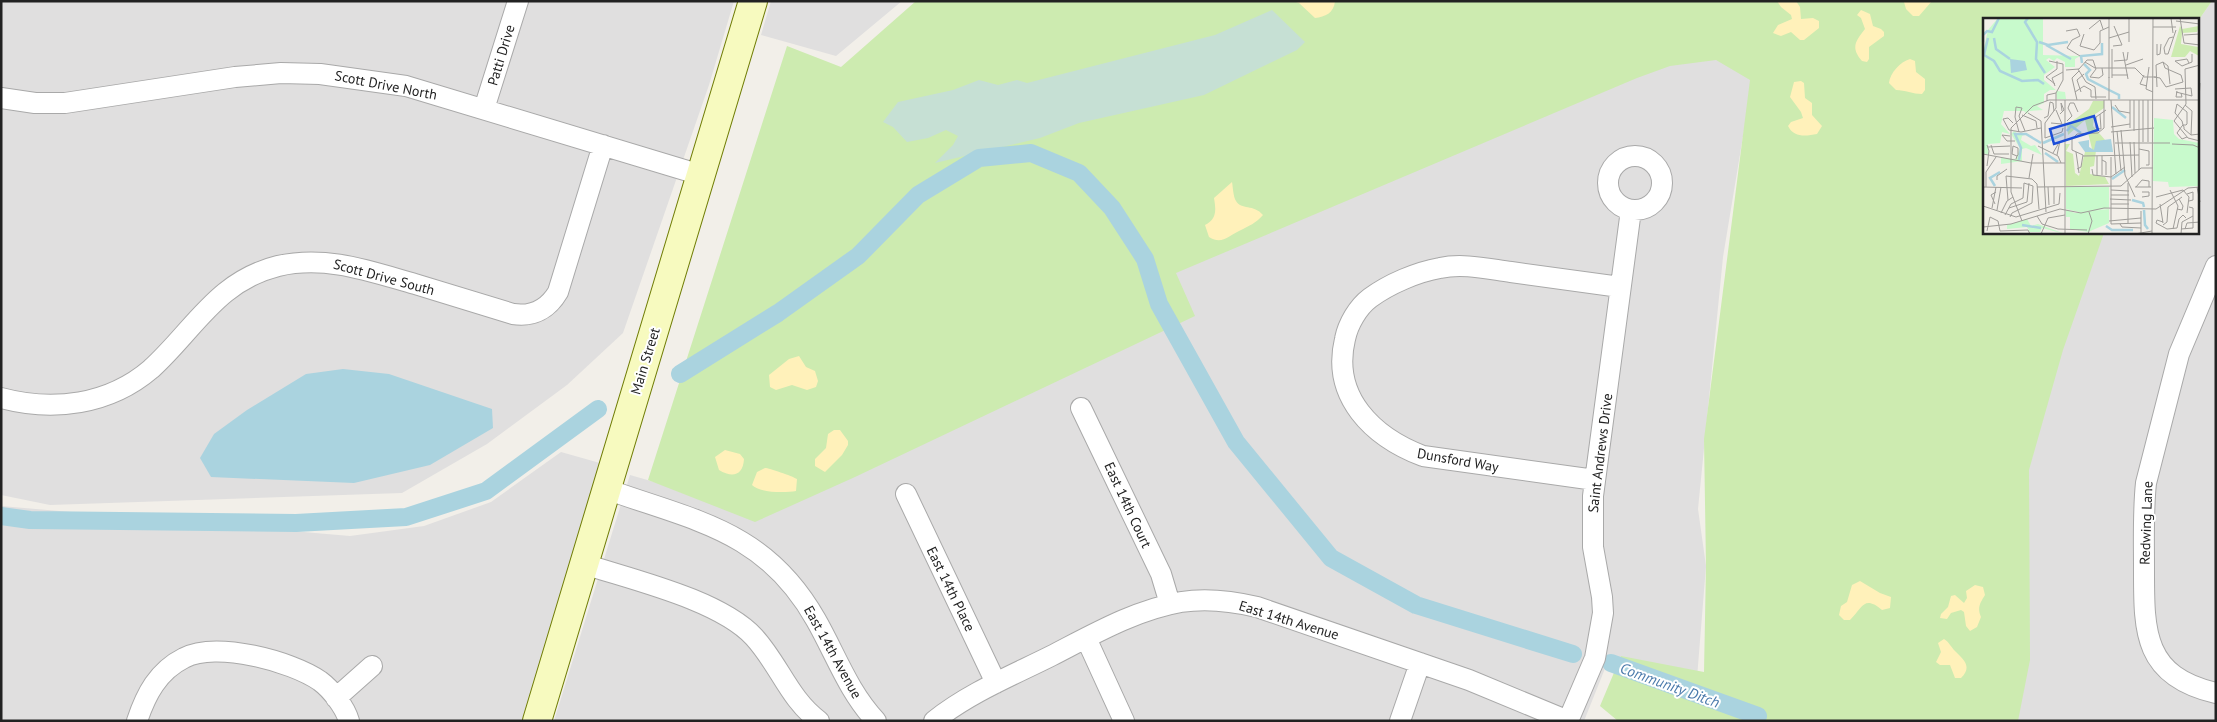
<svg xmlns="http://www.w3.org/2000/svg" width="2217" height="722" viewBox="0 0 2217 722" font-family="'PT Sans',sans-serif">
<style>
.residential{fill:#e0dfdf}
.grass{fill:#cdebb0}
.wetland{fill:#c6e0d4}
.sand{fill:#fff1ba}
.water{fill:#aad3df}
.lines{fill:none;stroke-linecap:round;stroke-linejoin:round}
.canal{stroke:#aad3df;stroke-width:18}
.street-casing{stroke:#a9a9a9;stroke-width:22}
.secondary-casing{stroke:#707d05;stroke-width:30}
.street{stroke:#fff;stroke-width:20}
.secondary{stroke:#f7fabf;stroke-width:28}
.labels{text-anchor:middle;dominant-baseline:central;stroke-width:4;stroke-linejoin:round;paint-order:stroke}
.street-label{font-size:14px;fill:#222;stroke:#fff}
.water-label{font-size:15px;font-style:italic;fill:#4a7aab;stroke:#fff}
.inset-river{fill:none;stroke:#aad3df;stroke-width:2.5}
.inset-road{fill:none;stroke:#9f9d99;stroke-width:1}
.view{fill:#1d4ed8;fill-opacity:0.15;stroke:#1d4ed8;stroke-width:2.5}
.inset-edge{fill:none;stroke:#222;stroke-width:2.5}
</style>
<rect width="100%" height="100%" fill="#f2efe9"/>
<!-- residential -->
<path class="residential" d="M1,1H734L709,85L623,333L567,385L487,444L402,493L50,505L1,495Z
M771,1H902L836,56L761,35Z
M2212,1H2216V721H2013L2024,472L2099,233L2198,232V21Z
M1716,58L1753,76L1723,257L1698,509L1706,566L1697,678L1610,656L1584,721H554L630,475L717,500L1172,270L1670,59Z
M561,452L614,467L538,721H1V506L350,536L424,526L491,502Z"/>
<!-- grass -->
<path class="grass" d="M916,1H2212L2198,21V19H1984V232L2104,233L2063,350L2029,470L2030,660L2018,721H1618L1600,706L1621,656L1704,672L1706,566L1704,439L1750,80L1716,60L1670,66L1637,78L1176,273L1195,316L855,477L755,522L648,480L787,46L841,67Z"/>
<!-- wetland -->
<path class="wetland" d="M1272,10L1305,42L1297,50L1204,95L1079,123L1040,138L935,163L953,145L958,136L946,130L928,138L907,142L893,127L883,122L898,102L953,90L979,80L998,85L1017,80L1027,83L1215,35Z"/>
<!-- sand -->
<path class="sand" d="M1293,1H1335C1334,13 1325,17 1315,18L1299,3Z
M1777,1H1796L1800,7L1801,19L1813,18L1819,21V28L1804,40H1800L1791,32L1781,36L1773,33L1778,25L1792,19L1791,15L1781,7Z
M1932,1L1919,16H1913L1906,9L1904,2Z
M1861,10L1870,14L1873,26L1881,29L1884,32V36L1869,47V59L1867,62L1862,61C1850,47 1856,41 1865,29L1861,18L1857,15Z
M1910,59L1915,61L1916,72L1925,79V90L1922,94C1913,94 1905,90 1896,90L1889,83C1890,73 1900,62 1910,59Z
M1801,81L1804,83L1805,98L1812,103V115L1822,126L1817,134C1806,136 1794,138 1788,126L1791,122L1803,118L1801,112L1790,97L1794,82Z
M1232,182C1233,187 1233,196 1236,201C1241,210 1254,204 1263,215C1256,223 1249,226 1239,231C1228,236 1222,245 1209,237L1205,225C1217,219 1216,210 1214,198Z
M799,356L806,367L815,371L818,381L816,387L807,390L792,385L776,390L770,387L769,375L789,359Z
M834,430H840L848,441V445L842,455L825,472L815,466V459L826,448L828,434Z
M725,450L740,454L744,459C743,476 732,478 719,470L715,457Z
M765,468C769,468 792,476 797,479L796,491C785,493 760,493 752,485L757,472Z
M1860,581L1880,593L1891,597L1890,608L1882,610C1864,595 1863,607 1850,620H1844L1839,615L1841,606L1847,602L1852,585Z
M1975,585L1983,587L1985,595C1980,603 1977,608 1981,617L1977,627L1970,631L1966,626L1964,612L1961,610L1951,613L1947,619L1940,618L1941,614L1948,607L1951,596L1955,595L1964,603L1967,598L1966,591Z
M1944,639C1949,642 1951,647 1955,651C1963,659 1973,666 1961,678H1955L1950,665H1940L1936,662L1941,652L1938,643Z"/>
<!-- water -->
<path class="water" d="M343,369L389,374L492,409L493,428L430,465L354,483L211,477L200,458L214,434L247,410L306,374Z"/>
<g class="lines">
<!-- canal -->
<path class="canal" d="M680,374L778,313L858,256L918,195L979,158L1031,153L1079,173L1112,208L1145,259L1159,304L1236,442L1331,558L1416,605L1573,654
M1,516L30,520L296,523L406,517L486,491L598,409
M1611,663L1758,716"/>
<!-- street casing -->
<g class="street-casing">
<path id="street" d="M1,98L35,103H65L235,77L281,73L320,74L406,86L701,175
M484,109L518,1
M1608 183a27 27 0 1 1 54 0a27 27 0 1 1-54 0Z
M2216,266L2179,354L2146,483C2143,511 2144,539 2144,567C2144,630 2142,676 2216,693
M1,398C53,412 109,405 151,369C194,330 217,281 278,266C326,255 369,271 415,284C447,294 480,304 513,314C533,317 548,309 558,292L603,145
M1081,408L1161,574L1170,604
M1595,480L1423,456C1373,437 1331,397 1345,339C1348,324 1358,307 1370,298C1389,284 1417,272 1440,268C1463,263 1488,269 1511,272C1548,277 1584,282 1620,287
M606,489C695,521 765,530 816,620C836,655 848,691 876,721
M906,494L996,683
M584,564C633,580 720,600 754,637C779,664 789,699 819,721
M1086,638L1124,721
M336,698L372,666
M137,721C146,694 158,671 184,658C216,641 291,661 320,681C331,689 345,707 349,721
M934,721C969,693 1011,676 1051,656C1092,635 1135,610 1181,602C1206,598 1232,601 1257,607L1469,680L1568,721
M1400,721L1420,663
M1568,721L1595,658L1603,613L1602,597L1593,547V496L1631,210"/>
</g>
<!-- secondary casing -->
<g class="secondary-casing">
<path id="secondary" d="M537,721L753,1"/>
</g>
<!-- street -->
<use href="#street" class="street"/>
<!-- secondary -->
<use href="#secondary" class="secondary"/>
</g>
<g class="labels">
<!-- street labels -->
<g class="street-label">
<text transform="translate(501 55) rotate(-73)">Patti Drive</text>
<text transform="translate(386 85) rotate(11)">Scott Drive North</text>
<text transform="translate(384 277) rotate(15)">Scott Drive South</text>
<text transform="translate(645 361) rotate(-73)">Main Street</text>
<text transform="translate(1600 453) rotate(-83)">Saint Andrews Drive</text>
<text transform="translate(1458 460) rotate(10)">Dunsford Way</text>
<text transform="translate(1128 505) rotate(65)">East 14th Court</text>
<text transform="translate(2146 523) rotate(-88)">Redwing Lane</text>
<text transform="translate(951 589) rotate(64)">East 14th Place</text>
<text transform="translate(1289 620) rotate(17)">East 14th Avenue</text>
<text transform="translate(833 652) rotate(61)">East 14th Avenue</text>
</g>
<!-- water labels -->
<g class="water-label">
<text transform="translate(1670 685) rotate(20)">Community Ditch</text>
</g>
</g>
<!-- overview -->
<g transform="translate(1983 18)">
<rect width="216" height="216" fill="#f2efe9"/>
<path d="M197,8L199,11L216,8L214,14L199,15L198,26L215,29L216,38L207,33L202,39H188ZM110,83H121V90L111,97L110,108L122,122L114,125L111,148L107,149V156L122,159L126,166L83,168L82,126H87L83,133L90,136L92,155L96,158L102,134L109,131L102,102L85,117L84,107L106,91Z" fill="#cdebb0"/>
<path d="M15,0H60V37L97,38L92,41V49H82V44L74,40L71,43L66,40L63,42L72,49L61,57V62L74,73L82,74L83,81H74L73,72H67L61,76V85L54,88L60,92L46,93L44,96L41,93H21L18,106L27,116L19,114L17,125L5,126L6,137L0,135V34L5,12ZM171,100L190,102L191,116L196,121L216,125V168L186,169L185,164L170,163ZM31,113L36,117L43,115L58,125L43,116L39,118L38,122L48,128L52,127L59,137L43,130L39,131V143L18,146V140L33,141L37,130L28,116ZM83,169H126V190L100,195L83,191ZM126,191V205L105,214L87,211V199H83V192L92,195ZM44,201L48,208L55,206L82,216L59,210L57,214H47L44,209L24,211V207Z" fill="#c8facc"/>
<path d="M27,41L42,43L44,52L28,55ZM128,121L130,134H102L95,124L106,122V129L111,132L113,123Z" fill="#aad3df"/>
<path class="inset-river" d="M45,0L42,4L54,24L53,41L62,55M5,20L1,37L11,43L17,53L39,63L55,62L61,66M11,20L13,31L27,41M0,24V17L4,13L9,14L16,0M56,24L65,27L85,24M63,27L88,41M99,45L98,38L119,36V25M101,46L107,52L103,56L105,61L126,72M126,72L136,77V81M129,89L143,100M84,113L88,108L98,115M60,125L81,116M62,135L75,144M36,142L38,130L32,116H43L58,125M129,161L142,152M12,168L7,160L17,154M149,182L160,185L161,189M161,192L162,207L165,211M39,207L58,210M123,208L129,212H150"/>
<path class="inset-road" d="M188,0L190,15M197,0L201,25L217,27M193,3L217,6M170,9H193M106,11L117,2L120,11M83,13L94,11L97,18M101,16L97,28L111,32L117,25V13L126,9M201,17L217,16M97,18L89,22L84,30L97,38M126,20L146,14M146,24V1M174,26V37L177,36L178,26M130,28L139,27L131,8M129,31V60M140,34L145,61M185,36L193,12M185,36H182L181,30L186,20L190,19M131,43L144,42L145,34M102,44L112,50H152L161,59H173M180,44L185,48L187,66M206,45L204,41L192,43L199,48L209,44V36M143,47L160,41M217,47L202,51L203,86L191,103L205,120L217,123M166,49L163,71L170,74M95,51L103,64L112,69L113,81M83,52L96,51L104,42H110L113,51L107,59L116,60L120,57L119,50M129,57H145M161,57L157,66L164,68M126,59V82M171,59L177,60L183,69L200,64L198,57L182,50L180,44M126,60V0M72,66L63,59L74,51V43M72,68L69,60L80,54M174,69L173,47L180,44M192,71L208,70L209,78L193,74M194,73L193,79H199L198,75M92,74L101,68L108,72V79H123M98,74L94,62L101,56M94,82L89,60L96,53M128,82L133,156M147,82V110M156,82V152M160,82V124M165,82V124M216,82L217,65M64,83V77L73,75M132,87L136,93L147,95M202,87L209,93L208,117M45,95L58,103L63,194M77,96L81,92L78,85L79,93M117,96L118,111M39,97L53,103L54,110M61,100L65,98L67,84L70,85L71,93M84,103L89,98L85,90L87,85H91L95,94M30,105L25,100L20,101L26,112L38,114L58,110M68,105L79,106L73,92M128,109L147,106M118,111L113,110V99L123,92M138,112L142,157L152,179M134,113L138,153M151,113V82M36,114L32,99L33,89L39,90L36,98L42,113M128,114L171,110M27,118L19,117L24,123H32M204,119L199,121L194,115L199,108L200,107H203L204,106V94L194,86L192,95L199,103L200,107L201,109V111L208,117L217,116M62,120V105L73,90V75L80,62V46L66,43M62,120L79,114L80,110M89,121L94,116L115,115L121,110V82M89,121V132L100,137L98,149L94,151M147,124L149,159M151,124L152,155M132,125H187M189,126L210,127L217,130M4,127L6,133L4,148M8,127L11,136H26M55,128L75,138L78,145M5,129L27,128M156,131L166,133V147H163M93,134L96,155M70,135L77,123L74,137M0,136L48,145H82M100,138L156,137M128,139V206L158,205M33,141L34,138L35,137V130L30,128L29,136L34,138M119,142L123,144V157M109,151L110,157L128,159L142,149M114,157V138M119,157V138M46,160L50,136M14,162V158L24,151M145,165V205M0,169L39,170M3,169V154L13,139M54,169L138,168L158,150H170M65,169L66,187M71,169V186M152,169H168M153,169L159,162L166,163V169M214,169L217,184M128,172L146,173M187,172L195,188L190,211M159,174H166V178L159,179M204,176L210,174V182L206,183M128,177H146M173,179L200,172L206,179L204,195M127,181L148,182M25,182L23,158L49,161L54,166L56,191M12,186L8,177L13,174M128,186H146M177,186L180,205M0,188L33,199L76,186L77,175M9,190L13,169M26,190L44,184L46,165M194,191L199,192L200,188L196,181M14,192L18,169M158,193V216M18,195L24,183L30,179M22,197L28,186L40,180L41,165M54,198L59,206L75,211L104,212M27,199L29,195L49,185L50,168L41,165M39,203L28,174V110L50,88L66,82H82M126,203L158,200M180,204L174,202L173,205L184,211L194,210M137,206L139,209L158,210M180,207L184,204L185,189L199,179M0,209L28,206L77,191L98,195L121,190L173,191L205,170L217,169M194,210L196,201L200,197L203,200M198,211L210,210V190L206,189M202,211L204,205L217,204M4,213L7,199L15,203L17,213L45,212L47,216M58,216L65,200L82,197M82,216V82H217M105,216L109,203L106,194M152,216L169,213M169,216L170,0M198,216L199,204L210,198"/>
<path class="view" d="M111,98L115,112L71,126L67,111Z"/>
<rect width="216" height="216" class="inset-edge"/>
</g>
<!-- border -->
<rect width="2217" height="722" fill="none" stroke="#222222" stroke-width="5"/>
</svg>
